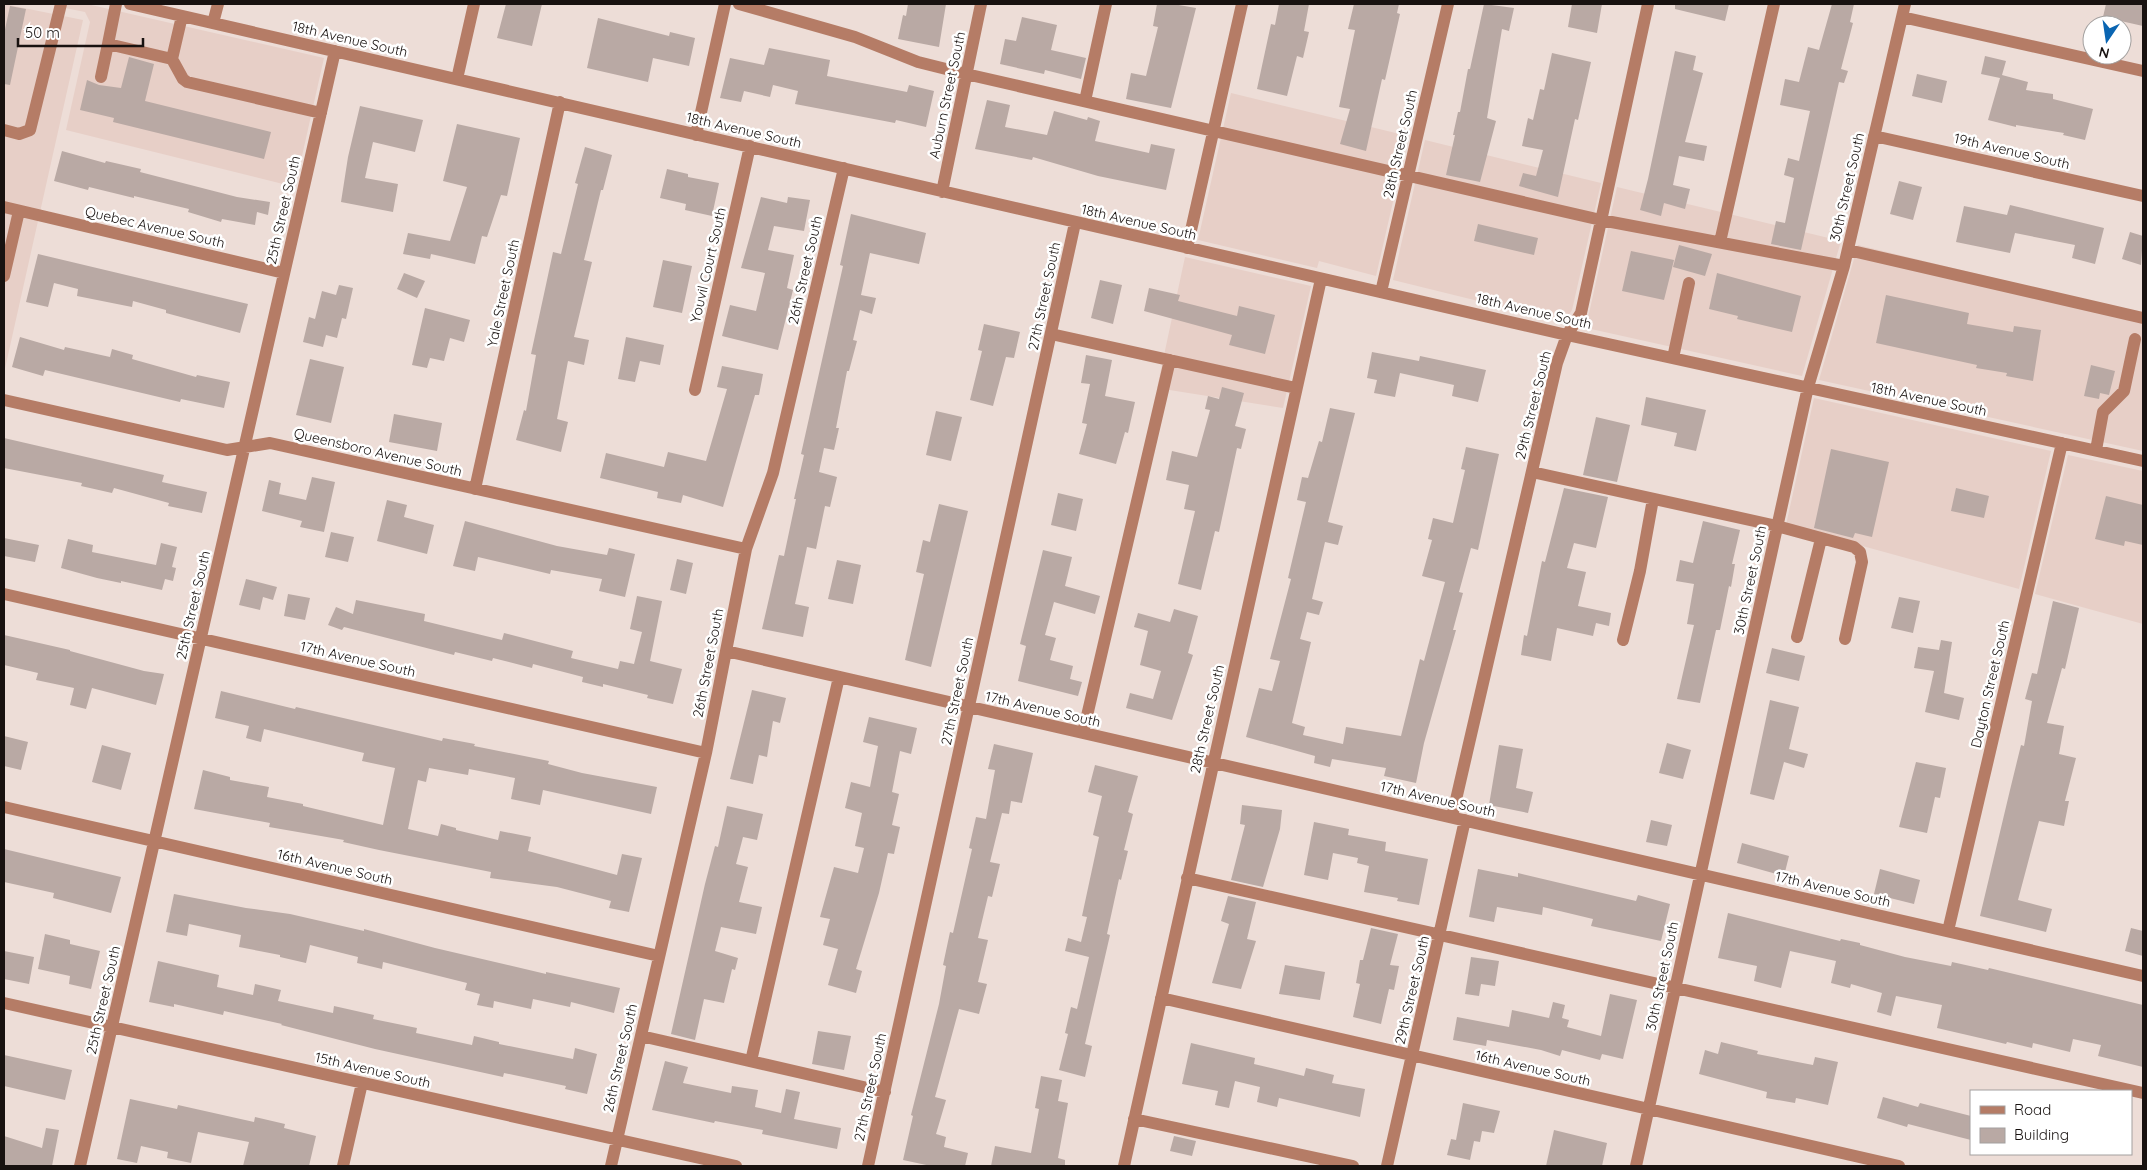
<svg xmlns="http://www.w3.org/2000/svg" width="2147" height="1170" viewBox="0 0 2147 1170" font-family="Quicksand,sans-serif">
<style>
.built{fill:#e7cfc7}
.building{fill:#b9a9a4}
.lines{fill:none;stroke-linecap:round;stroke-linejoin:round}
.minor{stroke:#b57c66;stroke-width:12}
.labels{text-anchor:middle;dominant-baseline:central;stroke-width:5;stroke-linejoin:round;paint-order:stroke}
.street-label{font-size:14px;fill:#181210;stroke:#fff}
</style>
<rect width="100%" height="100%" fill="#edddd7"/>
<!-- built -->
<path class="built" d="M4,4L83,20L4,373Z
M66,4H87L324,58L295,187L66,130L90,22L85,12L65,8Z
M1231,93L1408,136L1376,276L1319,261L1317,268L1198,240Z
M1425,140L1601,183L1572,310L1564,322L1393,280Z
M1617,187L1841,241L1802,376L1582,327L1588,318Z
M1858,245L2143,314V451L1819,380Z
M1185,257L1311,286L1283,408L1157,388Z
M1814,398L2051,451L2019,589L1786,525Z
M2068,455L2143,471V624L2035,594Z"/>
<!-- building -->
<path class="building" d="M506,4H542L532,46L497,38Z
M908,4H946L939,47L898,39L903,15L906,16Z
M1157,4H1173L1196,8L1171,108L1126,99L1131,73L1146,76L1158,27L1153,26Z
M1279,4H1309L1304,31L1309,32L1303,58L1297,56L1287,96L1257,89L1271,24L1275,25Z
M1354,4H1399L1397,13L1400,14L1385,80L1382,79L1366,151L1340,144L1350,109L1339,107L1355,30L1348,29Z
M1484,4L1514,8L1509,31L1502,29L1487,118L1496,121L1480,182L1446,175L1455,135H1453L1458,112H1460L1468,69H1470Z
M1572,4H1602L1597,33L1568,27Z
M1675,4H1729L1725,21L1675,9Z
M1832,4H1854L1850,22L1853,23L1841,69L1848,71L1844,83L1839,82L1801,250L1771,244L1776,221L1785,223L1794,178L1784,175L1788,158L1799,161L1810,111L1780,105L1785,79L1799,82L1808,47L1819,50Z
M2106,4H2143V26L2103,17Z
M10,6L26,9L10,85L4,84V34Z
M1022,17L1057,25L1051,50L1086,58L1081,79L1045,70L1044,74L1000,64L1005,39L1016,41Z
M598,18L669,36L670,32L695,38L689,66L653,58L648,82L587,68Z
M769,48L830,60L827,76L907,92L909,85L934,91L926,127L896,120L895,123L795,104L798,91L773,85L770,97L744,91L741,102L720,98L730,58L764,65Z
M1675,51L1696,56L1693,70L1703,73L1685,142L1707,146L1704,161L1679,156L1673,185L1690,189L1685,209L1664,203L1661,216L1640,210L1648,179Z
M1552,53L1591,62L1578,120L1575,119L1558,197L1519,186L1523,173L1536,176L1543,150L1522,146L1528,118L1533,120L1540,89L1544,90Z
M1985,56L2006,61L2002,75L2028,82L2026,90L2053,94V99L2093,109L2085,140L2063,135L2064,133L2016,125V127L1988,120L2000,78L1981,74Z
M129,57L154,64L145,101L271,132L264,159L113,122L114,118L80,110L87,80L99,85L121,88Z
M1917,74L1947,81L1942,103L1912,96Z
M987,100L1010,105L1005,127L1047,135L1054,111L1087,120L1088,117L1100,121L1095,141L1149,153L1151,144L1175,149L1166,190L1098,176L1033,157L1032,160L975,149Z
M360,106L423,120L415,152L373,142L365,178L398,184L393,212L341,202L348,157Z
M457,124L520,138L507,196L501,195L487,237L482,236L475,264L431,254L430,259L403,254L408,233L450,241L467,187L443,181Z
M585,147L612,155L603,190H601L584,260L592,262L574,337L589,340L584,365L568,361L557,419L568,422L561,452L516,440L524,410L526,411L536,355L531,354L547,280L553,252L561,254L578,184L575,183Z
M62,151L105,163L106,161L141,169L140,172L237,197L270,202L268,215L257,212L255,225L222,219L221,222L188,212L189,209L134,196V198L89,187L88,190L54,181Z
M667,169L688,174V177L719,183L712,216L685,210L686,204L660,198Z
M1899,181L1922,187L1913,220L1890,214Z
M761,197L787,203L788,197L810,200L804,231L774,226L768,250L794,255L787,288L793,290L778,350L722,336L730,305L756,311L765,273L741,268Z
M2010,205L2104,228L2095,264L2072,258L2075,245L2015,233L2010,253L1956,242L1964,206L2007,215Z
M851,214L926,233L919,264L870,253L861,295L876,298L872,314L860,310L853,340L857,341L849,371H847L836,428H839L834,450L824,448L819,472L837,477L830,507L825,506L816,549L807,547L795,604L809,607L803,637L762,629L779,555L784,556L796,499H794L804,455L801,454L843,266L840,265Z
M1478,224L1538,238L1534,255L1474,241Z
M2130,232L2143,236L2141,265L2122,259Z
M1679,245L1712,254L1705,276L1673,267Z
M1631,251L1674,260L1664,300L1622,291Z
M38,254L248,304L240,333L166,313V310L133,301L132,307L77,296L78,289L54,283L48,307L26,302Z
M663,260L692,266L682,313L653,307Z
M404,273L425,281L417,298L397,289Z
M1717,273L1801,296L1792,332L1737,319L1738,316L1709,309Z
M1100,280L1122,285L1113,324L1091,318Z
M339,285L353,288L346,319L342,318L337,338L326,335L323,347L303,342L309,317L315,319L322,291L336,295Z
M1149,288L1180,295L1178,301L1237,316L1239,306L1275,315L1265,354L1229,345L1232,335L1144,311Z
M1886,295L1969,313L1967,324L2013,332L2014,326L2041,330L2033,381L2006,376L2007,373L1976,368L1977,365L1876,343Z
M425,308L470,320L464,342L450,338L444,361L430,358L427,368L412,365Z
M984,324L1020,332L1014,358L1006,357L993,406L970,400L982,351L978,350Z
M20,337L64,350L65,347L110,357L112,349L133,355L132,359L196,377L197,375L230,382L224,408L181,399L180,402L45,370L43,376L12,367Z
M626,337L664,345L660,365L640,361L635,382L618,379Z
M1372,352L1419,361L1420,356L1486,370L1478,402L1452,396L1454,385L1400,373L1395,397L1374,393L1377,380L1367,378Z
M1086,355L1112,360L1105,396L1135,402L1128,433L1125,432L1116,464L1079,454L1087,424L1082,423L1090,384L1081,383Z
M310,359L344,367L331,423L296,415Z
M2091,365L2115,371L2109,395L2100,393L2099,399L2084,396Z
M722,366L763,374L759,395H755L723,507L683,495L681,503L657,498L658,492L600,478L606,453L664,467L668,452L706,461L727,389L717,387Z
M1222,387L1244,393L1235,426L1246,429L1241,449L1237,448L1219,532L1215,531L1201,590L1178,584L1195,511L1184,509L1189,485L1166,480L1172,451L1197,457L1210,410L1205,409L1208,396L1219,399Z
M1646,397L1706,410L1696,451L1674,446L1677,433L1641,425Z
M1330,408L1355,413L1328,522L1343,526L1338,545L1325,542L1312,599L1323,602L1319,615L1307,612L1300,639L1311,642L1292,723L1305,727L1303,735L1343,744L1346,727L1401,736L1420,659L1424,661L1445,582L1422,576L1432,540L1428,539L1433,518L1453,523L1465,470L1461,469L1466,447L1499,454L1478,550L1471,548L1459,592L1463,593L1453,630H1456L1424,743L1416,783L1384,776L1386,768L1332,759L1330,767L1314,763L1315,756L1246,737L1259,688L1272,691L1280,661L1270,659L1291,579L1288,578L1306,502L1297,500L1302,477L1308,478L1319,441L1322,442Z
M936,411L962,417L951,461L926,455Z
M394,414L442,423L437,451L389,442Z
M1596,417L1630,425L1617,482L1583,475Z
M4,438L164,475L162,482L207,492L202,513L168,506L169,503L114,488L112,493L81,486L82,483L4,468Z
M1831,449L1889,462L1872,537L1855,533L1853,538L1814,528Z
M312,477L335,482L324,532L300,527L302,521L262,511L269,480L281,483L279,494L306,500Z
M1564,488L1608,497L1596,548L1574,543L1567,568L1586,572L1578,606L1611,613L1609,626L1596,623L1593,636L1557,628L1551,661L1521,655L1524,635L1527,636L1542,561L1545,562Z
M1956,488L1989,496L1984,518L1951,511Z
M1058,493L1083,499L1076,531L1051,525Z
M2106,496L2143,505V545L2125,541L2124,546L2095,539Z
M387,500L407,505L404,517L434,525L427,554L377,541Z
M939,504L968,511L931,667L905,660L924,574L916,572L923,540L930,542Z
M465,521L557,546L607,555L609,548L635,554L625,597L599,591L602,579L551,570L550,574L478,557L475,571L453,566Z
M1703,521L1740,530L1732,564H1735L1731,587L1729,586L1720,630H1716L1700,703L1677,699L1694,625L1687,624L1694,584L1676,581L1680,560L1693,563Z
M331,532L354,537L348,562L325,557Z
M4,538L39,545L35,562L4,556Z
M68,539L93,545L92,552L156,565L161,543L177,547L172,567L176,568L173,581L165,579L162,590L121,581V583L97,578L61,568Z
M1043,550L1072,557L1065,586L1100,596L1095,614L1054,602L1045,635L1056,638L1050,660L1073,666L1070,679L1082,682L1078,696L1018,681L1026,646L1020,644Z
M677,559L693,563L686,594L670,590Z
M837,560L861,565L853,604L828,599Z
M246,579L277,587L273,600L263,597L260,610L239,605Z
M288,594L310,598L305,620L284,616Z
M637,596L662,601L650,661L682,669L673,704L647,698L648,695L603,684V687L582,682L583,677L533,664L532,668L493,658L492,661L455,652L454,655L344,627L342,630L328,625L336,607L353,614L356,600L425,614L424,621L502,640L504,633L573,651L571,658L618,669L620,661L634,664L642,632L630,629Z
M1899,597L1920,601L1913,633L1891,628Z
M2053,601L2079,608L2065,669L2062,668L2047,723L2064,726L2059,754L2076,758L2065,801H2069L2064,826L2039,821L2018,900L2052,909L2046,932L1980,916L2010,790L2021,745L2024,746L2032,701L2025,699L2032,673L2037,674Z
M1174,609L1198,616L1188,653L1193,655L1172,720L1126,708L1130,693L1153,699L1161,671L1140,665L1148,631L1134,627L1138,613L1170,622Z
M4,635L70,650V651L144,671L164,674L156,705L92,688L86,709L70,705L74,688L36,680L38,673L4,665Z
M1941,640L1952,642L1944,693L1964,698L1959,720L1925,712L1934,671L1914,668L1918,647L1939,650Z
M1772,648L1805,656L1799,681L1766,673Z
M752,690L786,698L780,723L773,721L767,757L759,755L753,784L730,779Z
M221,691L295,709L296,707L442,741L443,738L475,744L474,746L549,761L548,764L582,773L657,787L651,814L543,790L540,805L511,799L515,778L469,769L468,775L429,768L426,782L418,780L408,829L438,836L441,824L456,828V830L498,840L500,831L531,837L528,851L617,875L622,854L642,858L629,912L609,908L611,901L557,887L490,878L491,872L379,850L343,842L344,840L269,827L270,823L194,809L203,770L230,777V780L269,787L267,797L303,804V806L383,825L395,768L362,761L364,753L264,729L261,742L246,738L249,726L215,718Z
M1770,700L1799,707L1789,749L1808,754L1804,768L1784,762L1774,800L1750,794Z
M869,717L917,728L911,754L900,751L892,792L899,794L892,825L900,827L894,854L888,853L879,893L856,969L862,971L856,993L828,985L838,949L823,945L830,919L820,917L834,867L858,873L864,848L855,846L862,813L845,808L851,782L870,787L878,746L863,742Z
M4,736L28,742L21,770L4,766Z
M1667,743L1691,750L1683,779L1659,773Z
M994,744L1033,753L1022,803L1011,801L1009,814L1002,813L990,862L1000,864L992,897L988,896L978,938L988,940L978,982L987,984L979,1014L959,1009L935,1097L946,1100L936,1134L946,1137L944,1147L968,1153L965,1166H931L903,1160L913,1116L911,1115L939,1004L946,966L943,965L950,932L953,933L972,849L969,848L976,817L986,819L995,770L988,769Z
M102,745L131,753L121,790L92,782Z
M1499,745L1523,749L1516,788L1533,792L1528,813L1489,805Z
M1916,762L1946,768L1940,798L1935,797L1927,833L1899,827Z
M1095,765L1138,776L1128,812L1133,814L1124,850L1128,851L1121,880L1119,879L1107,934L1110,935L1085,1044L1092,1046L1085,1077L1059,1070L1068,1034L1065,1033L1071,1007L1077,1009L1089,957L1065,951L1068,938L1081,942L1087,917L1082,916L1099,837L1093,835L1102,796L1088,792Z
M1242,805L1282,810L1280,829L1263,887L1231,880L1245,825L1240,824Z
M727,806L763,814L757,840L743,837L736,864L748,867L739,902L762,907L756,934L721,927L715,951L738,958L735,970L732,969L724,1003L704,999L695,1040L671,1034L705,884L715,846L718,847Z
M1651,820L1672,825L1667,846L1646,842Z
M1314,822L1349,829L1348,835L1386,842L1385,851L1428,859L1419,905L1397,901L1398,898L1364,892L1369,866L1357,863L1358,858L1333,853L1328,880L1304,875Z
M1742,843L1789,856L1784,876L1737,863Z
M4,849L121,877L111,913L53,898L54,893L4,882Z
M1478,869L1518,877V873L1636,901L1638,895L1670,904L1661,941L1591,926L1593,919L1543,907L1542,915L1497,907L1494,922L1469,917Z
M1880,869L1920,880L1914,904L1874,894Z
M174,894L246,908L290,914L364,931V929L435,948L546,974V972L620,988L614,1013L571,1002L570,1007L533,999L531,1009L494,1001L493,1008L477,1005L480,994L465,990L467,983L383,962L382,969L357,963L358,957L310,945L306,963L280,957V955L239,947L241,935L189,924L187,936L166,932Z
M1228,896L1256,902L1247,939L1256,941L1241,989L1212,983L1229,924L1221,921Z
M1728,913L1840,941L1841,939L1860,943V945L1905,957L1951,966L1952,962L1988,970L1989,968L2143,1005V1067L2098,1056L2101,1045L2073,1039L2070,1052L2033,1043L2032,1048L2007,1042L2006,1044L1937,1028L1942,1005L1896,996L1891,1016L1877,1012L1882,993L1851,984L1850,988L1831,983L1836,961L1790,951L1781,988L1754,981L1757,966L1718,958Z
M1371,928L1398,934L1390,965L1399,966L1394,990L1389,989L1381,1024L1353,1017L1360,984L1356,983L1360,960H1363Z
M2131,928L2143,931V956L2125,951Z
M45,934L70,940V944L100,951L91,989L69,984L70,976L38,969Z
M4,951L34,957L29,984L4,979Z
M1471,957L1499,961L1495,986L1481,984L1479,996L1465,994Z
M158,961L219,975L217,987L253,995L255,984L281,990L278,1001L333,1013L334,1006L374,1015L373,1019L417,1028L416,1033L472,1045L474,1036L499,1042V1044L573,1059L575,1048L597,1054L587,1094L565,1089L566,1086L504,1073L503,1077L375,1049L281,1025L282,1024L224,1011L223,1015L174,1004V1007L149,1002Z
M1285,965L1325,972L1320,1000L1279,994Z
M1610,994L1637,1000L1623,1059L1602,1054L1600,1060L1562,1050L1560,1056L1541,1050L1487,1040L1486,1046L1453,1040L1457,1017L1509,1027L1512,1010L1549,1018L1553,1002L1565,1005L1562,1018L1569,1020L1567,1027L1601,1036Z
M818,1031L851,1036L844,1070L812,1064Z
M1721,1042L1758,1051L1757,1054L1813,1065L1815,1057L1838,1062L1828,1105L1796,1098L1795,1103L1766,1098L1767,1092L1699,1074L1705,1050L1718,1054Z
M1191,1043L1255,1058L1254,1064L1304,1076L1306,1068L1334,1075L1332,1083L1365,1089L1360,1117L1279,1098L1277,1107L1257,1102L1260,1087L1235,1081L1229,1108L1215,1105L1218,1091L1182,1084Z
M4,1055L72,1070L65,1100L4,1086Z
M665,1061L688,1067L683,1083L731,1093L732,1086L758,1090L755,1107L781,1113L786,1089L800,1092L794,1119L841,1128L837,1149L762,1134L763,1130L715,1121L714,1123L652,1110Z
M1041,1076L1062,1080L1058,1101L1068,1103L1058,1158L1065,1160V1166H991L995,1146L1031,1153L1039,1109L1035,1108Z
M1883,1097L1918,1107L1920,1103L1971,1116V1140L1908,1124L1907,1127L1877,1118Z
M130,1099L177,1109L178,1105L254,1122L255,1117L285,1124L284,1128L316,1136L309,1166H243L249,1142L198,1132L191,1163L167,1158L168,1152L141,1146L137,1163L117,1159Z
M1463,1103L1500,1111L1494,1133L1482,1131L1480,1142L1474,1141L1470,1160L1447,1155L1451,1139L1456,1140Z
M46,1128L59,1130L52,1166H4V1136L42,1148Z
M1554,1130L1607,1143L1602,1166H1546Z
M1174,1136L1196,1141L1192,1156L1170,1151Z"/>
<g class="lines">
<!-- minor -->
<path class="minor" d="M130,4L1567,335L2143,461
M739,4L855,37L918,62L966,74L1601,220L1844,266
M1902,17L2143,71
M213,23L218,4
M108,44L116,4
M172,59L182,16
M101,77L108,44L172,59L183,79L187,82L321,113
M457,79L474,4
M1085,101L1106,4
M4,130L19,134L30,130L61,4
M696,135L725,4
M1874,136L2143,196
M942,192L981,4
M4,207L284,273
M1720,242L1774,4
M1187,248L1242,4
M1848,250L2143,318
M4,276L19,211
M1381,292L1448,4
M1051,334L1296,388
M1673,358L1689,283
M695,390L750,146
M4,400L227,450L270,443L746,549
M2096,450L2103,412L2124,391L2135,339
M1532,472L1777,526L1854,547L1860,552L1862,562L1845,639
M475,489L560,102
M4,594L706,753
M1797,637L1821,539
M1623,640L1640,571L1653,499
M726,651L2143,976
M1083,733L1170,360
M4,807L659,956
M1452,817L1557,363L1567,335L1581,313L1648,4
M1187,878L2143,1093
M1948,931L2062,443
M1161,998L1899,1166
M4,1003L736,1166
M641,1036L885,1092
M751,1061L839,677
M1134,1119L1353,1166
M80,1166L335,51
M343,1166L362,1083
M611,1166L706,753L746,549L773,473L844,168
M868,1166L1075,223
M1124,1166L1321,279
M1387,1166L1465,820
M1636,1166L1808,387L1844,266L1905,4"/>
</g>
<g class="labels">
<!-- street labels -->
<g class="street-label">
<text transform="translate(350 39) rotate(13)">18th Avenue South</text>
<text transform="translate(947 95) rotate(-78)">Auburn Street South</text>
<text transform="translate(744 130) rotate(13)">18th Avenue South</text>
<text transform="translate(1400 144) rotate(-77)">28th Street South</text>
<text transform="translate(2012 151) rotate(13)">19th Avenue South</text>
<text transform="translate(1847 187) rotate(-77)">30th Street South</text>
<text transform="translate(283 210) rotate(-77)">25th Street South</text>
<text transform="translate(1139 222) rotate(13)">18th Avenue South</text>
<text transform="translate(155 227) rotate(13)">Quebec Avenue South</text>
<text transform="translate(708 265) rotate(-77)">Youvil Court South</text>
<text transform="translate(805 270) rotate(-77)">26th Street South</text>
<text transform="translate(503 293) rotate(-78)">Yale Street South</text>
<text transform="translate(1044 296) rotate(-78)">27th Street South</text>
<text transform="translate(1534 311) rotate(13)">18th Avenue South</text>
<text transform="translate(1929 399) rotate(12)">18th Avenue South</text>
<text transform="translate(1533 405) rotate(-76)">29th Street South</text>
<text transform="translate(378 452) rotate(13)">Queensboro Avenue South</text>
<text transform="translate(1750 580) rotate(-78)">30th Street South</text>
<text transform="translate(193 605) rotate(-77)">25th Street South</text>
<text transform="translate(358 659) rotate(13)">17th Avenue South</text>
<text transform="translate(708 663) rotate(-79)">26th Street South</text>
<text transform="translate(1990 684) rotate(-77)">Dayton Street South</text>
<text transform="translate(957 691) rotate(-78)">27th Street South</text>
<text transform="translate(1043 709) rotate(13)">17th Avenue South</text>
<text transform="translate(1207 719) rotate(-77)">28th Street South</text>
<text transform="translate(1438 799) rotate(13)">17th Avenue South</text>
<text transform="translate(335 867) rotate(13)">16th Avenue South</text>
<text transform="translate(1833 889) rotate(13)">17th Avenue South</text>
<text transform="translate(1662 976) rotate(-78)">30th Street South</text>
<text transform="translate(1412 990) rotate(-77)">29th Street South</text>
<text transform="translate(103 1000) rotate(-77)">25th Street South</text>
<text transform="translate(620 1058) rotate(-77)">26th Street South</text>
<text transform="translate(1533 1068) rotate(13)">16th Avenue South</text>
<text transform="translate(373 1070) rotate(13)">15th Avenue South</text>
<text transform="translate(870 1087) rotate(-78)">27th Street South</text>
</g>
</g>
<!-- border -->
<rect width="2147" height="1170" fill="none" stroke="#181210" stroke-width="10"/>
<!-- legend -->
<rect x="1970" y="1090" width="162" height="65" fill="#ffffff" stroke="#a3a09f"/>
<rect x="1980" y="1106" width="25" height="8" fill="#b57c66" stroke="#a3a09f"/>
<text x="2014" y="1115" font-size="15" fill="#181210">Road</text>
<rect x="1980" y="1128" width="25" height="15" fill="#b9a9a4" stroke="#a3a09f"/>
<text x="2014" y="1140" font-size="15" fill="#181210">Building</text>
<!-- north arrow -->
<g transform="translate(2107 40) rotate(193)"><circle r="24" fill="#ffffff" stroke="#a3a09f"/>
<path d="M0-4L9 19L0 12L-9 19Z" fill="#0a65b2"/>
<text y="-8" font-size="14" font-weight="bold" text-anchor="middle" fill="#181210">N</text>
</g>
<!-- scale -->
<path d="M18 38v8h125v-8" fill="none" stroke="#181210" stroke-width="2.5"/>
<text x="25" y="38" font-size="15" fill="#181210" stroke="#ffffff" stroke-width="4" paint-order="stroke">50 m</text>
</svg>
